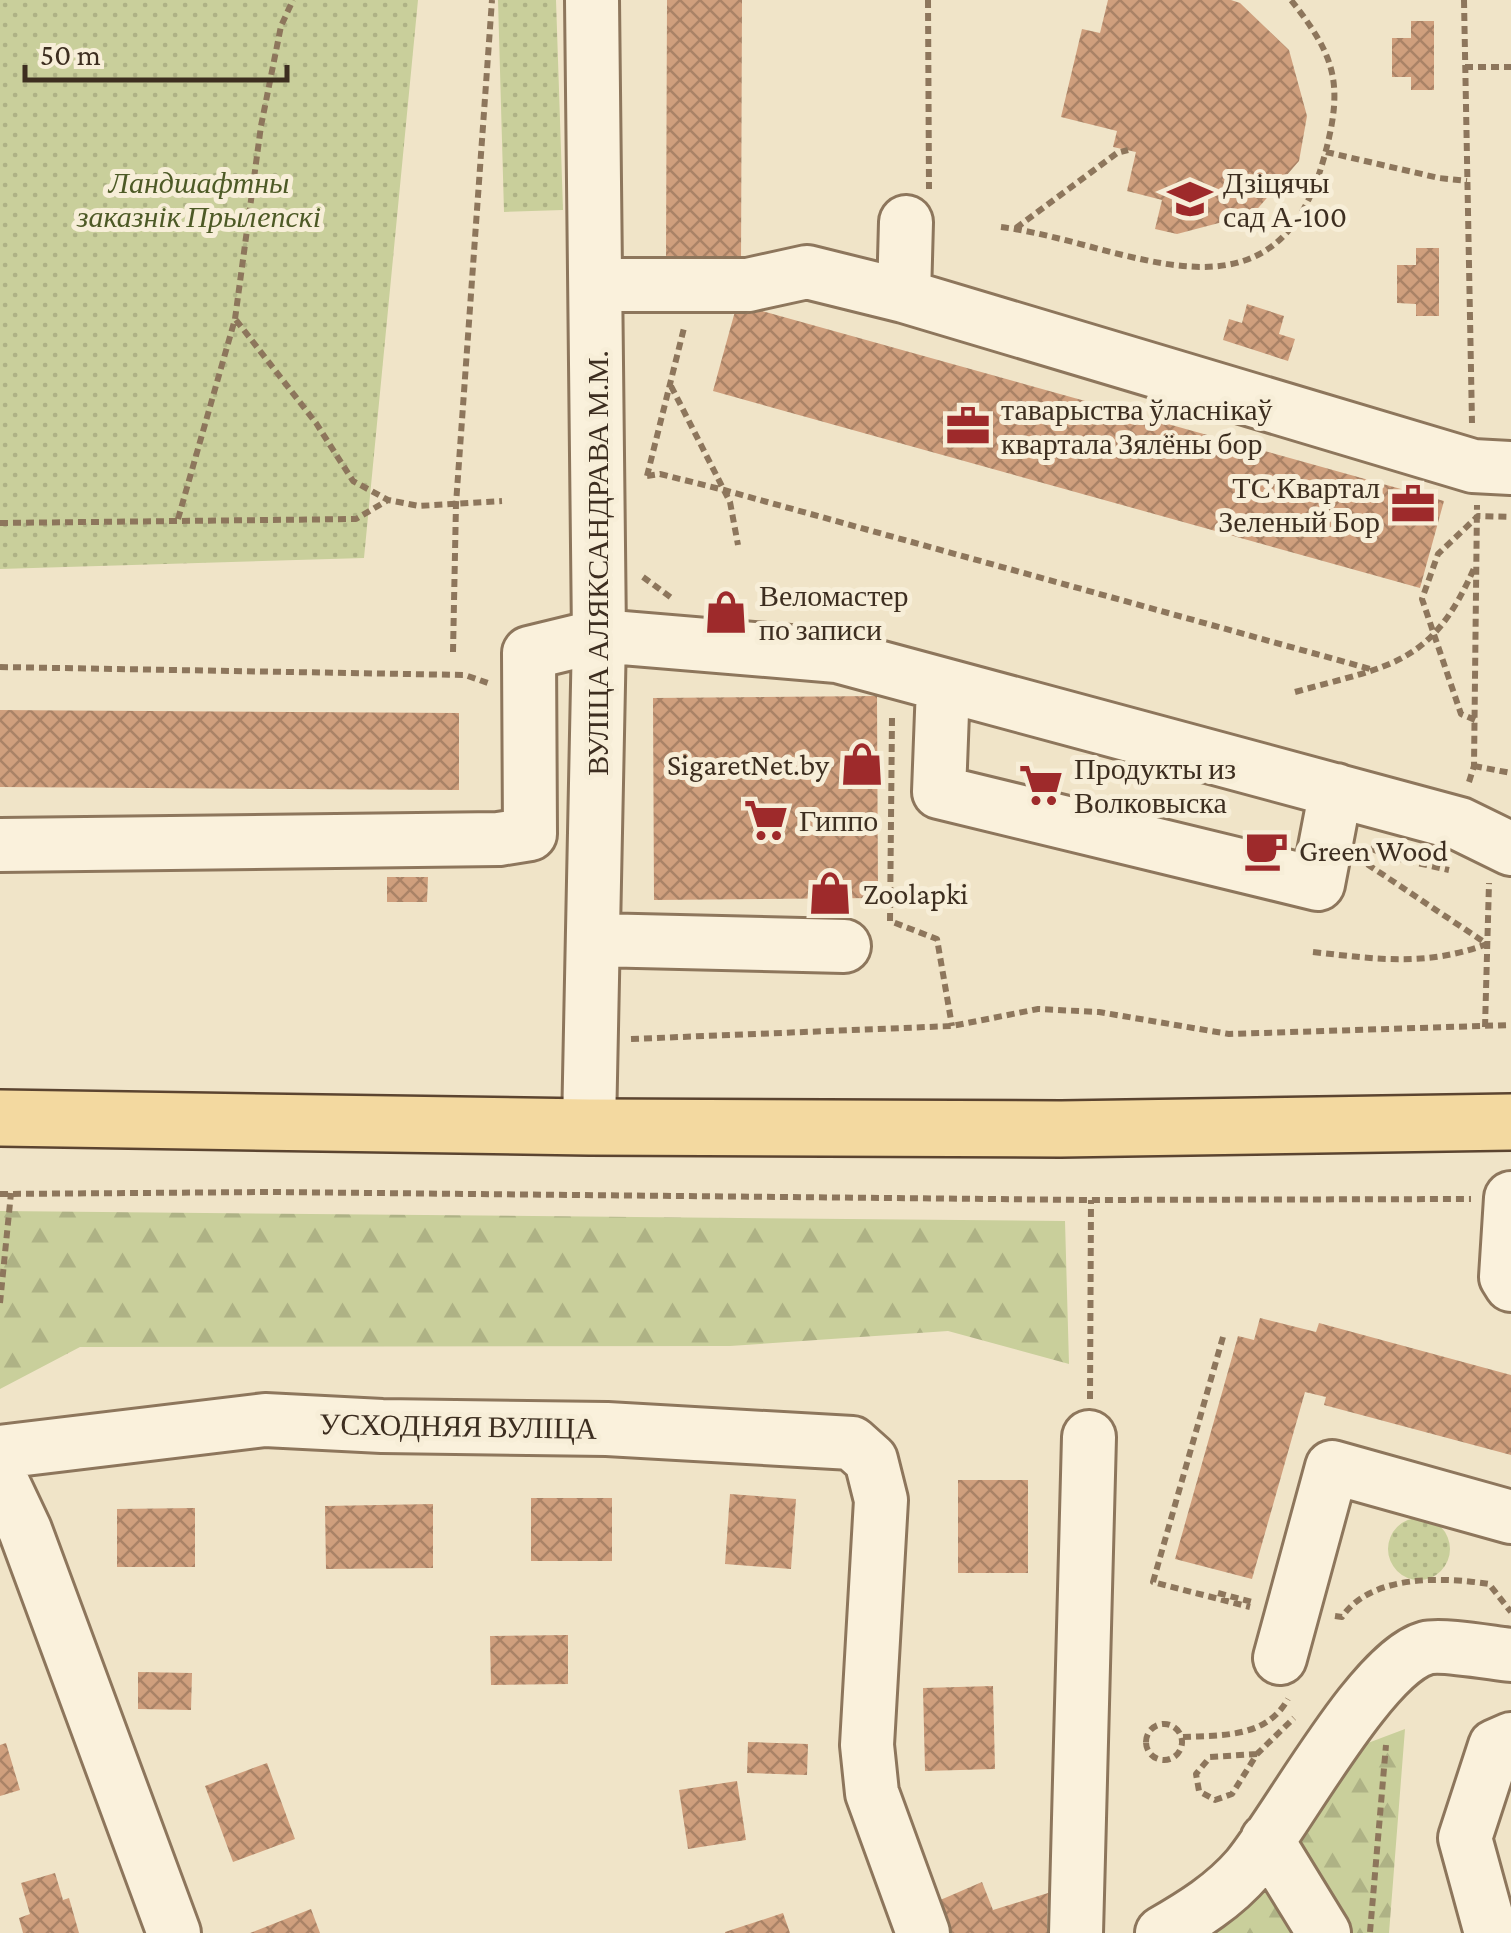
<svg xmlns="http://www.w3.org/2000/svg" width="1511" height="1933" viewBox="0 0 1511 1933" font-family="'Crimson Pro',serif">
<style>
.forest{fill:url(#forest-firs)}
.park{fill:url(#park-dots)}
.building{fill:url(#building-cross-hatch)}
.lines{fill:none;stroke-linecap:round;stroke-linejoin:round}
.minor-casing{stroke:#8d765c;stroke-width:58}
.major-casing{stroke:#5b4430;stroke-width:60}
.path{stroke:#8d765c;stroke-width:6;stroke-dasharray:8 5;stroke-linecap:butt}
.minor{stroke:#faf1dc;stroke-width:52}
.major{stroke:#f3d9a0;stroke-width:55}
.labels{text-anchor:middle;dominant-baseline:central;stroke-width:10;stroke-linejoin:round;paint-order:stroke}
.park-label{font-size:30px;font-style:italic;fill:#4d5a26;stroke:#f7eed8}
.poi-label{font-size:30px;fill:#3d2e20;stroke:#f7eed8;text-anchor:start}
.street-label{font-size:30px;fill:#3d2e20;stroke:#f7eed8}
</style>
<defs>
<pattern id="forest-firs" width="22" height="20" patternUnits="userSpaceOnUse" patternTransform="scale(2.5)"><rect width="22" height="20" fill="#c9cf9b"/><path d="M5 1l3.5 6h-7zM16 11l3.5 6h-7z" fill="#aeb285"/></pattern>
<pattern id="park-dots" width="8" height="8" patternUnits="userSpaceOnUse" patternTransform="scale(2.5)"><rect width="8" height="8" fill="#c9cf9b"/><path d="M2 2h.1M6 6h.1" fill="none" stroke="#aeb285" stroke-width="1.8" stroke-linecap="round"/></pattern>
<pattern id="building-cross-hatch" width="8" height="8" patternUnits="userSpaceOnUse" patternTransform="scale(2.5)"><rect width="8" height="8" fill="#cf9f7d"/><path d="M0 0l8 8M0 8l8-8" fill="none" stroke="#a98266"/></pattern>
</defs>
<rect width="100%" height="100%" fill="#f0e4c8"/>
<!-- forest -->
<path class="forest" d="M0,1211L1065,1221L1069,1364L948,1331L730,1346L80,1347L0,1389Z
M1405,1729L1389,1933H1207L1242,1913L1352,1749Z"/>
<!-- park -->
<path class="park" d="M0,0H418L364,558L0,569Z
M498,0H556L563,210L504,212Z
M1388 1549a31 31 0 1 1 62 0a31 31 0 1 1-62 0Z"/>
<!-- building -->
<path class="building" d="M667,0H742L741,266H666Z
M1108,0H1231L1240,3L1289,50L1307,116L1299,161L1253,214L1177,234L1155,229L1162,200L1127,191L1136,152L1113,147L1117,131L1061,117L1082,29L1100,33Z
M1411,21H1434V90H1411V77H1392V38H1411Z
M1416,248H1439V316H1416V304L1397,303V265H1416Z
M737,304L1444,501L1420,588L713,391Z
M1247,304L1284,316L1279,334L1295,339L1288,361L1223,340L1229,319L1242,323Z
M877,696L878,898L654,900L653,698Z
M0,710L459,713V790L0,787Z
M387,877H428L427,902H387Z
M1260,1318L1316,1332L1319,1323L1511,1375V1455L1324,1405L1326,1397L1305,1392L1252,1579L1175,1559L1238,1336L1254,1340Z
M958,1480H1028V1573H958Z
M730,1494L796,1499L791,1569L725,1564Z
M531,1498H612V1561H531Z
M433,1504V1568L326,1569L325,1506Z
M195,1508V1567H117V1509Z
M568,1635V1684L491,1685L490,1636Z
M138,1672L192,1673L191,1710L138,1709Z
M993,1686L995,1769L925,1771L923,1688Z
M748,1742L808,1744L807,1775L747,1773Z
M6,1743L20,1790L0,1796V1745Z
M267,1763L295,1839L233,1862L205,1786Z
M737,1781L746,1840L688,1849L679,1790Z
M55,1873L63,1900L69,1898L79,1933H23L19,1918L30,1914L21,1883Z
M982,1882L993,1910L1048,1893L1047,1933H943L931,1904Z
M311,1909L320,1933H250Z
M783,1913L790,1933H725V1932Z"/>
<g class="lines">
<!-- minor casing -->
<g class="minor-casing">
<path id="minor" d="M596,285H748L807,272L904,296L1473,466L1511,468
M904,296L906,222
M943,686L939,792L1318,884L1336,790
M0,845L499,839L530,834L529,653L599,636L837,656L1460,824L1511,849
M595,940L844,946
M589,1127L599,636L592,0
M1511,1198L1506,1277L1511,1285
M0,1452L265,1420L382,1426L607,1429L852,1443L871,1460L881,1500L867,1745L872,1793L923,1933
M0,1477L25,1530L174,1933
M1280,1658L1332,1467L1511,1517
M1267,1840L1324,1933
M1076,1933L1089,1437
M1162,1933C1193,1915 1224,1896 1248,1868C1287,1821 1371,1663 1426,1648C1442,1644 1492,1653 1511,1655
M1491,1933L1465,1838L1495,1746L1511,1739"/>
</g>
<!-- major casing -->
<g class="major-casing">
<path id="major" d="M0,1118L589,1127L1061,1129L1511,1122"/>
</g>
<!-- path -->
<path class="path" d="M928,0L929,189
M1464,0L1472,423
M1465,67H1511
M1326,152L1439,178L1467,181
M1001,227C1127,243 1276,341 1325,154C1344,83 1335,56 1291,0
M1016,228L1117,153L1128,150
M236,320L316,423L353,481L388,500L419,506L502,501
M671,386L730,502L738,545
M647,476L660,474L724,490L1374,670
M647,476L684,328
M178,519L235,319L261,126L281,26L293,0
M0,523L356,519L388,500
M643,577L673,599
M453,652L456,504L492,0
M0,667L465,675L488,683
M1295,692C1391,665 1432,666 1475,566
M892,718L890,921L937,939L952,1026
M1475,720L1461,714L1422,599L1438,554L1478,516L1511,517
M1474,766L1511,773
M1469,782L1474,766L1477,505
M1370,848L1390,857L1449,870
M1313,952C1377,959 1425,967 1487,944L1364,862
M1485,1027L1489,883
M631,1039L952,1026L1038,1009L1099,1012L1229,1034L1511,1025
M0,1194L270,1192L1091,1200L1471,1199
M0,1303L11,1193
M1223,1337L1153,1582L1250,1607
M1090,1399L1091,1200
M1218,1593L1252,1602
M1335,1616L1342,1617C1371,1574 1443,1577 1489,1584L1511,1612
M1146 1742a18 18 0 1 1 36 0a18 18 0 1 1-36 0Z
M1183,1737C1223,1735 1266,1738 1288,1699
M1257,1754L1210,1757L1196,1774L1199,1791L1215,1800L1232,1794L1257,1754L1294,1718
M1370,1932L1386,1745"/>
<!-- minor -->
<use href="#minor" class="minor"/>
<!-- major -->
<use href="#major" class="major"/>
</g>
<!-- icons -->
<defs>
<g id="school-bare" transform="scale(3.45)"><path d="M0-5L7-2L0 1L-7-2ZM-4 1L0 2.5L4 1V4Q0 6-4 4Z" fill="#9e2a2b" stroke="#f7eed8" stroke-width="2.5" paint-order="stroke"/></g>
<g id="office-bare" transform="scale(3.45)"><path d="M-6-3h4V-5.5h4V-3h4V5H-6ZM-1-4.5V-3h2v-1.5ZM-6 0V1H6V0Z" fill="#9e2a2b" stroke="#f7eed8" stroke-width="2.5" paint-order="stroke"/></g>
<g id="shop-bare" transform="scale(3.45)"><path d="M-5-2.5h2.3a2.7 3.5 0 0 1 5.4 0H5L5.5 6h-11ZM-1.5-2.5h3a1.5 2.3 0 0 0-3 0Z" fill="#9e2a2b" stroke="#f7eed8" stroke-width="2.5" paint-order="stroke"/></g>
<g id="supermarket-bare" transform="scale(3.45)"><path d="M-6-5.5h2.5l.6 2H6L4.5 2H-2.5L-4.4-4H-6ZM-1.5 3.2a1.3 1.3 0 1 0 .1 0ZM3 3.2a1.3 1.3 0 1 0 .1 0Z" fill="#9e2a2b" stroke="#f7eed8" stroke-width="2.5" paint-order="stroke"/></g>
<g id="cafe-bare" transform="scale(3.45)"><path d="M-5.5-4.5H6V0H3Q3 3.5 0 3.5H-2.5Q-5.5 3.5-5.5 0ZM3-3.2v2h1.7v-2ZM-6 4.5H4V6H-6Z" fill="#9e2a2b" stroke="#f7eed8" stroke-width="2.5" paint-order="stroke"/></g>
</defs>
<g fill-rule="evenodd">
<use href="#school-bare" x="1190" y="199"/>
<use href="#office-bare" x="968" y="426"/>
<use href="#office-bare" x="1413" y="504"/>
<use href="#shop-bare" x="726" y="612"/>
<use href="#shop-bare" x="862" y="764"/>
<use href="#supermarket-bare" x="1041" y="785"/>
<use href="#supermarket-bare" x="766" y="820"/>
<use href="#cafe-bare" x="1266" y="850"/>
<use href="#shop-bare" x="830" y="893"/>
</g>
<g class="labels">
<!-- park labels -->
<g class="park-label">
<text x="199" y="182">Ландшафтны<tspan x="199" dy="34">заказнік Прылепскі</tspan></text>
</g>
<!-- poi labels -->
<g class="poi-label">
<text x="1223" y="182">Дзіцячы<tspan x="1223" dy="34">сад А-100</tspan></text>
<text x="1001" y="409">таварыства ўласнікаў<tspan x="1001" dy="34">квартала Зялёны бор</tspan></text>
<text x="1380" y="487" text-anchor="end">ТС Квартал<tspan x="1380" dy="34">Зеленый Бор</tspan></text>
<text x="759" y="595">Веломастер<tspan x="759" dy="34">по записи</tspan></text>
<text x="829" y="764" text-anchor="end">SigaretNet.by</text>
<text x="1074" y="768">Продукты из<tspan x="1074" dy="34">Волковыска</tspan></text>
<text x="799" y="820">Гиппо</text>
<text x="1299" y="850">Green Wood</text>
<text x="863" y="893">Zoolapki</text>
</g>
<!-- street labels -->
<g class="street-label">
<text transform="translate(597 563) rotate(-90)">ВУЛІЦА АЛЯКСАНДРАВА М.М.</text>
<text transform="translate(458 1426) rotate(1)">УСХОДНЯЯ ВУЛІЦА</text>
</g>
</g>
<!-- scale -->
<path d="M25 65v15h262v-15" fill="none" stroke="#3d2e20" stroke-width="5"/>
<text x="40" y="65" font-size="30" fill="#3d2e20" stroke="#f7eed8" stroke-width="8" paint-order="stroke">50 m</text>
</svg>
